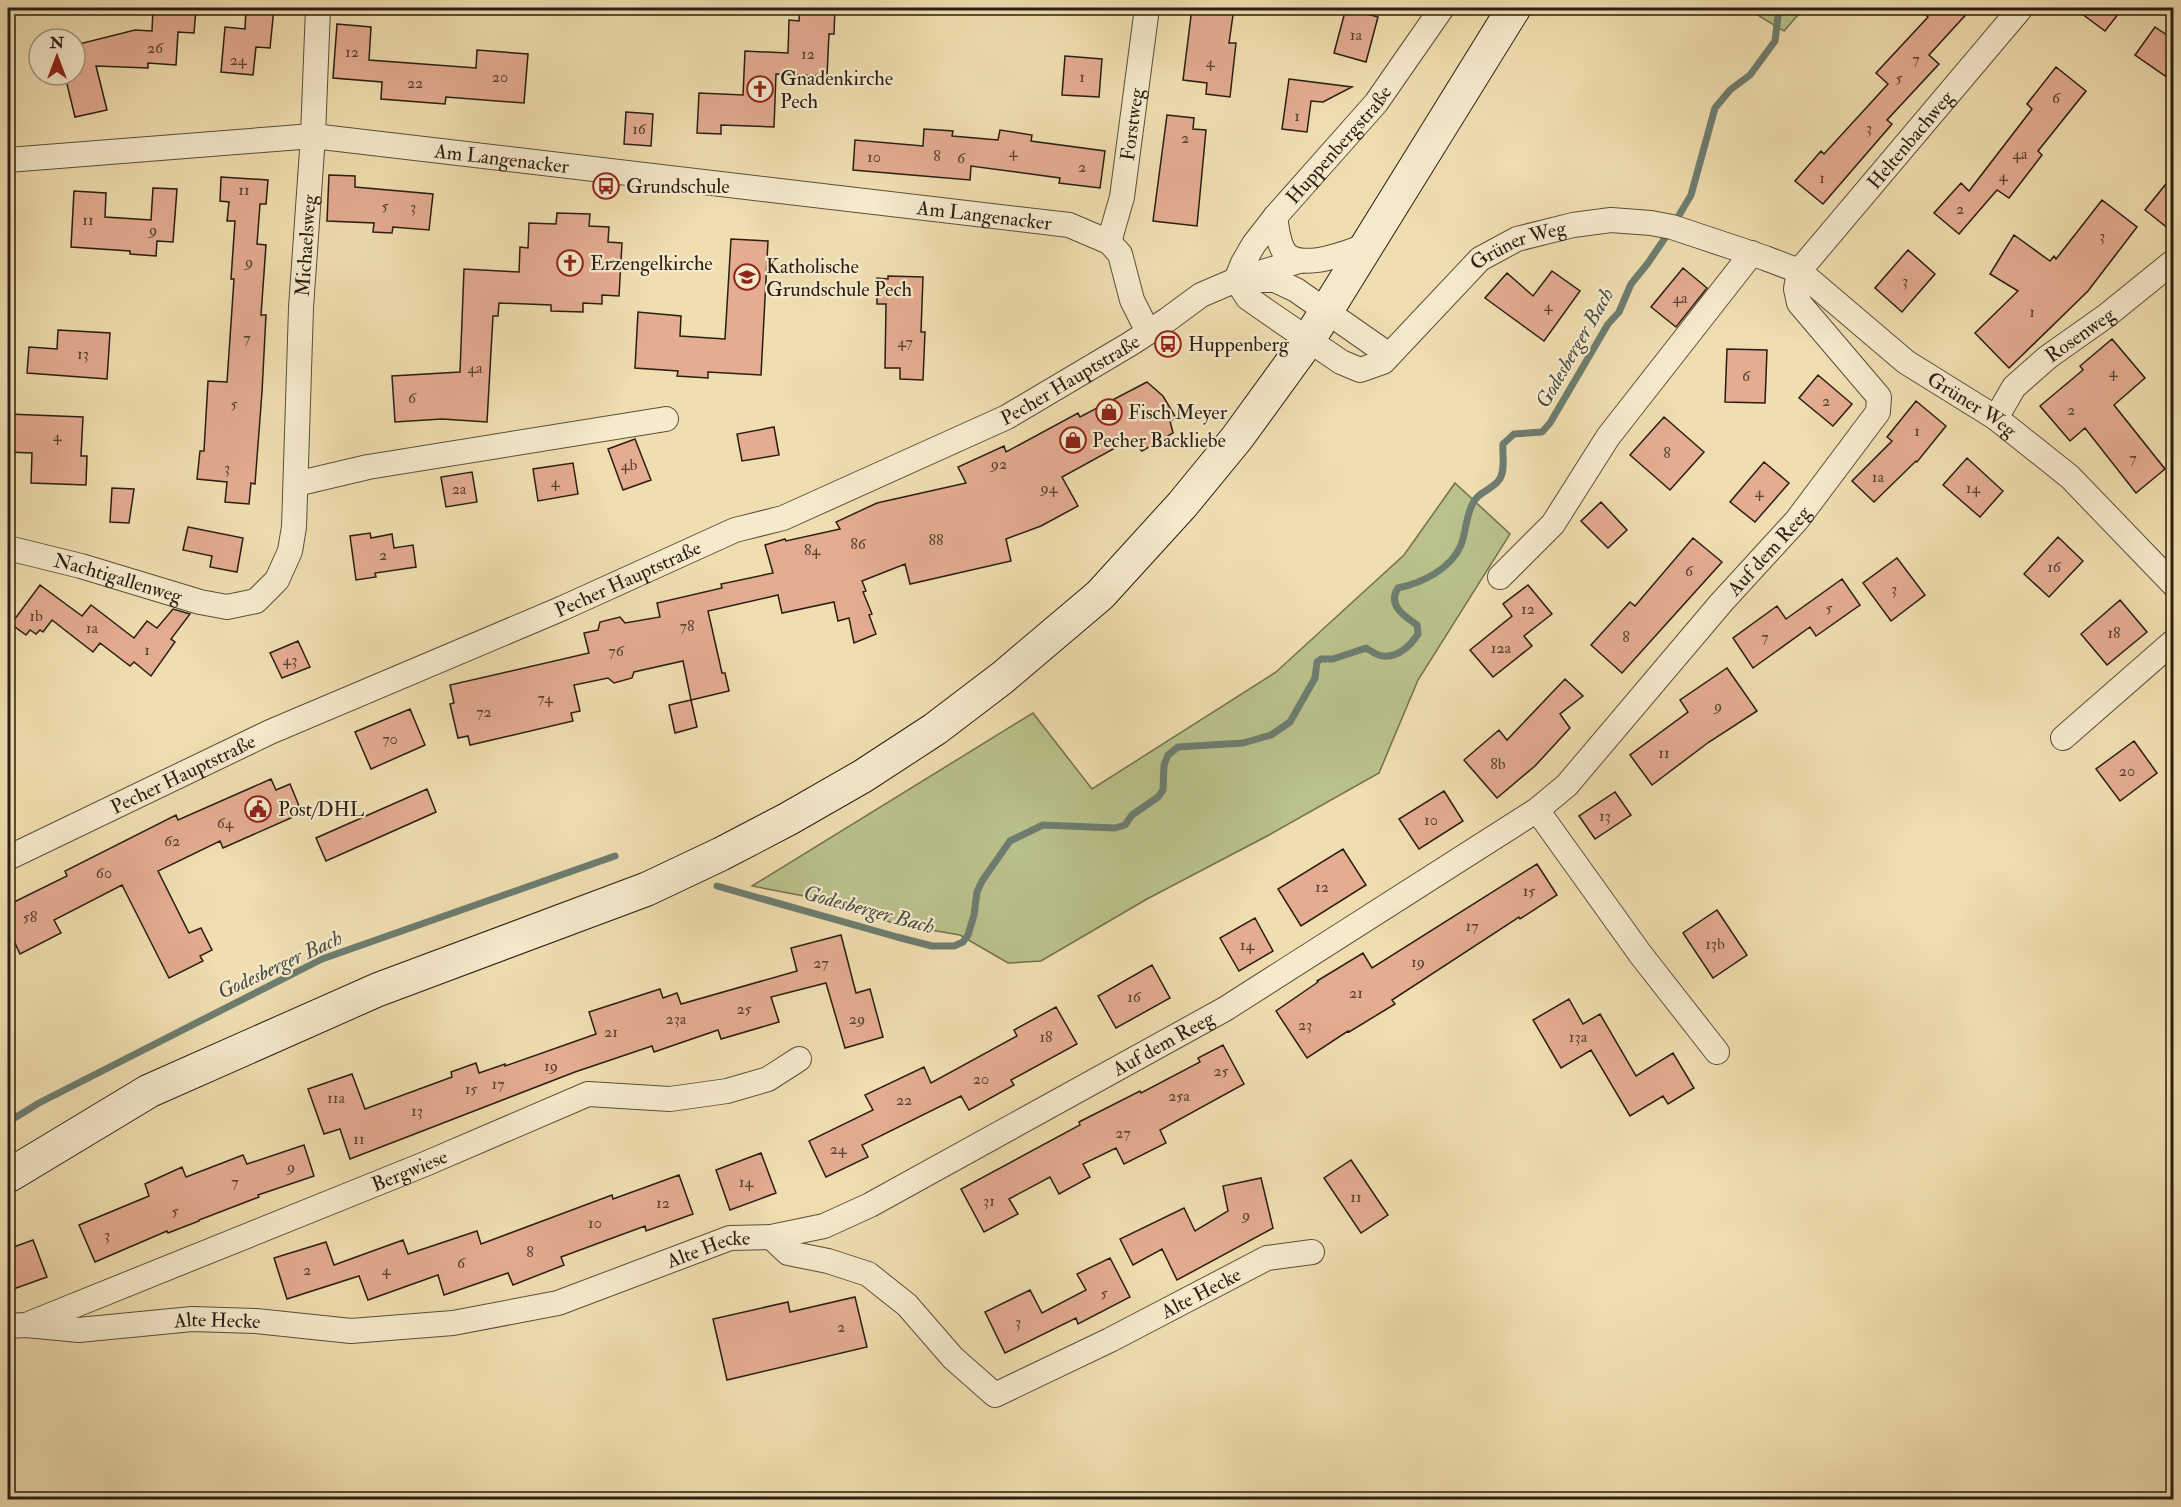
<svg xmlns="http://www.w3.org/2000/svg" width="2181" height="1507" viewBox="0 0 2181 1507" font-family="'IM FELL Double Pica',serif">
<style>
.green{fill:#bac18b;stroke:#72704e;stroke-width:1.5}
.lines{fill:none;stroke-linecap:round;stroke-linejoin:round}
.stream{stroke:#6d7d70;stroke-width:7}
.building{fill:#e4ac91;stroke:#291e12;stroke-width:1.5}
.minor-casing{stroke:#5b4e3a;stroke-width:26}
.secondary-casing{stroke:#291e12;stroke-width:35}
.minor{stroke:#f5eacc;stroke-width:24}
.secondary{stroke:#f5eacc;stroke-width:33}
.labels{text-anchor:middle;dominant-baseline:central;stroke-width:4.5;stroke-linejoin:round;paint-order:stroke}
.number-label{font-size:16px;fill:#584232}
.poi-label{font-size:20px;fill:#291e12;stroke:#f5eacc;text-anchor:start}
.street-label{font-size:20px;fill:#291e12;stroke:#f5eacc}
.water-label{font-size:21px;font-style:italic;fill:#4b4d41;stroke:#f5eacc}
</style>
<rect width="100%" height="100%" fill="#f0deb0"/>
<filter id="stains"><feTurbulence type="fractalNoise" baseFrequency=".00333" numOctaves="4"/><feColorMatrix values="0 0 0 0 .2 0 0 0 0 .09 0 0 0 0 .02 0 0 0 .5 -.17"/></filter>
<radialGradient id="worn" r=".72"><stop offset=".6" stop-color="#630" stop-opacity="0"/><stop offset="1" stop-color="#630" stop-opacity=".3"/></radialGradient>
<!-- green -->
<path class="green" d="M1746,8H1804L1784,31Z
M1455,483L1510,534L1418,680L1379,773L1269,835L1147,899L1041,961L1008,963L960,935L896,924L825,900L752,886L1033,713L1092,789L1276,672L1404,555Z"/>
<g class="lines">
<!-- stream -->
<path class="stream" d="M2160,8L2174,12
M1675,222L1691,195L1715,108L1730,90L1750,75L1775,41L1779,8
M717,886L897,937L932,946H954L963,942L968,935L974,915L977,892L982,881L1010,841L1043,825L1115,828L1125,825L1132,815L1158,797L1163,790L1164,765L1168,755L1178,747L1243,743L1271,735L1290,722L1315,678L1317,662L1321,659H1333L1366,648C1371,651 1378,656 1383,656C1398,658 1411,645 1418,634L1417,625C1404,616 1387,605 1398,588C1422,583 1451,569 1461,545C1466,532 1466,517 1472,505C1477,492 1492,490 1499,480C1506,471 1502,454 1503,444L1514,434L1542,432L1550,423L1608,324L1619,312L1631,284L1648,263L1669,232
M8,1122L39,1103L322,959L615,856"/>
</g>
<!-- building -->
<path class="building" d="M153,8H196L194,33L178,32L176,65L148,63V68L96,66L107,110L75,117L65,76L75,75V45L135,30L152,31Z
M246,8H274L270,48L256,47L253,75L221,72L225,27L245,29Z
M800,8H835L834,34H829L827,76L776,74L774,127L721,125V134L697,133L699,93L743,95L745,51L788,53L789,20L799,21Z
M1192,8H1234L1229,43H1236L1230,97L1206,94L1207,83L1183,80Z
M1346,8L1378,17L1366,62L1334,53Z
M1917,8H1972L1929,55L1939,64L1887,120L1892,124L1823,204L1795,181L1821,151L1824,154L1888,84L1876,73L1928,17Z
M2074,8H2123L2105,31Z
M337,24L371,27L369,60L476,68L477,50L528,54L524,103L446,97L445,104L381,99L382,82L333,78Z
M2155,27L2174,40V82L2135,55Z
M1065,56L1102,59L1099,97L1062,95Z
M2056,67L2086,91L2038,151L2042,155L2009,198L1997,190L1959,234L1934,213L1961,183L1969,191L2032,109L2027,104Z
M1289,79L1352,87L1323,102L1311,101L1307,132L1282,129Z
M626,112L653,114L651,146L624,144Z
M1167,115L1194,118L1193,129L1206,130L1197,226L1153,221Z
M924,129L953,131L952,136L998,140L1000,130L1032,135L1031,141L1105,151L1100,188L1059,183L1060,178L971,166L970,180L853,170L855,140L923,146Z
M2174,174V233L2145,210Z
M329,175L355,176V187L433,194L429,230L393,227L392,233L373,232L374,223L327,221Z
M221,177L268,180L266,204H260L257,244L266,245L261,315H266L262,392L255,484L251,483L249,504L225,502L227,482L197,479L200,451H204L208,381L227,382L234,279H231L235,221H227L229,202L220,201Z
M153,188L177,189L173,242L157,241L156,256L130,254V251L71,247L74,191L106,193L105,217L151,220Z
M2102,200L2137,227L2088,291L2009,368L1975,333L2018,291L1990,274L2014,235L2050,261L2054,256L2056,259Z
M557,213L590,214L589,226L609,227L608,242L622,243L619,296L602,295V304L583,303V312L551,311V305L499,303L498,316H493L487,422L442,419L395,422L392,376L460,372L464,269L519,272L520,247L528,248L529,223L556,224Z
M731,239L768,241L761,375L708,372V378L677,376L678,371L635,368L638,312L681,316L680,336L725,339Z
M1908,250L1935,274L1902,312L1875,288Z
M1683,268L1707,288L1676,327L1651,307Z
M1552,271L1580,291L1544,341L1485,298L1507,273L1533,296Z
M888,276L923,277L921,332H925L923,380L900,379V368H885L886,304H877V278L888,279Z
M58,330L110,333L107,379L27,373L29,347L57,349Z
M2112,339L2145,378L2114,405L2165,469L2136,493L2085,428L2070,441L2040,406L2083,370L2080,366Z
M1727,349L1767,350L1765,403L1725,402Z
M1818,375L1852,404L1833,426L1799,398Z
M1147,382L1163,396L1176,418L1170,421L1173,433L1142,451L1132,441L1125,445L1124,443L1062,477L1078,506L1041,526L1006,539L1011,561L910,584L905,564L862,581L866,591L863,592L872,614L869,615L876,634L854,643L849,618L838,621L834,602L782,613L778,595L708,611L722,673H725L729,691L691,700L683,661L634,672L632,678L614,683L608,678L574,685L580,711L571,713L573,721L470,745L468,736L458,738L450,704L454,703L450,685L589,653L584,633L598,630L600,622L620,617L625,623L660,617L657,603L722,588L721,584L773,573L765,545L785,539L786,541L840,529L836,522L877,503L966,483L958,467L1004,446L1006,452L1078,413L1080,417Z
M1916,401L1946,426L1917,462L1916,461L1874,502L1852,481L1892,441L1887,437Z
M8,414L83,417L81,456H87L86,485L31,483L32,453L8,452Z
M1664,417L1704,452L1670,490L1630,455Z
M774,427L779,455L742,461L737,434Z
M635,439L651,480L623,490L608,449Z
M1967,458L2003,491L1980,517L1943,485Z
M1764,462L1789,483L1755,522L1730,502Z
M573,463L578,494L538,501L533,469Z
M472,472L477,502L446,507L441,477Z
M112,488L134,489L129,523L110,522Z
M1601,502L1627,530L1608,548L1581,521Z
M188,527L243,538L237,572L210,567L212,556L183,550Z
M370,533L371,538L392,534L394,548L413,545L416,567L375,573L376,577L356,580L350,536Z
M2058,537L2083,561L2049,597L2024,574Z
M1693,538L1722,562L1622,673L1591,645L1630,602L1635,606Z
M1897,558L1925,595L1891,621L1863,583Z
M1842,579L1860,605L1816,636L1810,627L1753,668L1733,638L1777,606L1786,619Z
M40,585L82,616L91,605L134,638L147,621L157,628L173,609L190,614L171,639L175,642L151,676L134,662L130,666L100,643L93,652L52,620L43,632L40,630L36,634L30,630L26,635L11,624Z
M1528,585L1552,614L1524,636L1532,646L1493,677L1470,650L1512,616L1503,604Z
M2120,600L2147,632L2107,665L2081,634Z
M298,641L310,667L282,678L270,653Z
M1727,668L1757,711L1709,742L1652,785L1630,755L1688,712L1680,700Z
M1565,679L1583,696L1560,714L1570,728L1535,766L1497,798L1464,760L1499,730L1507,740Z
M691,700L697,727L675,733L669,705Z
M410,709L425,745L371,769L355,732Z
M2134,741L2157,773L2120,801L2096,769Z
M271,779L276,790L290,784L302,813L223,848L220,841L158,871L189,933L201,928L212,950L200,956L203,961L169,978L122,885L54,920L61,933L20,954L8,928V905L67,876L65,871L176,815L178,820Z
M427,789L436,812L326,861L316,838Z
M1444,791L1463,821L1419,849L1399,819Z
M1615,792L1631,815L1595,839L1579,816Z
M1343,849L1366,885L1301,926L1278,889Z
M1537,864L1557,895L1520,919L1519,917L1392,1000L1395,1004L1349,1032L1348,1031L1307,1058L1276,1011L1318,982L1317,981L1363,953L1372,968Z
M1717,910L1747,955L1713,978L1683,933Z
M1255,918L1273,951L1239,971L1220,938Z
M841,935L856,993L870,989L883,1037L845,1048L826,983L771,997L779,1022L721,1039L718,1030L654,1052L652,1046L575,1072L350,1159L340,1129L324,1134L308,1089L352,1074L365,1109L452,1077L451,1072L476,1063L479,1073L505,1064V1066L596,1034L589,1012L660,989L663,998L677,993L681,1004L797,971L791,948Z
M1152,965L1170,998L1116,1028L1098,996Z
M1569,999L1583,1024L1600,1014L1636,1076L1673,1053L1694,1088L1668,1104L1663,1096L1630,1116L1591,1050L1561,1068L1533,1020Z
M1056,1007L1077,1044L1011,1080L1014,1085L969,1110L961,1096L862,1145L868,1157L826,1177L809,1141L873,1110L865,1095L924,1067L931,1083L1017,1036L1014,1030Z
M1223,1045L1244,1084L1160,1130L1166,1143L1124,1164L1116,1148L1083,1164L1090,1177L1059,1194L1050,1177L1009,1199L1018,1214L984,1232L961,1189L1080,1125L1079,1122L1140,1091L1141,1093L1200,1062L1198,1058Z
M304,1145L314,1176L258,1195L259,1197L199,1220V1221L168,1233L167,1231L95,1262L79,1225L149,1196L145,1184L182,1167L186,1177L243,1155L247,1164Z
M761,1153L776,1193L730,1210L716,1170Z
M1351,1160L1388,1215L1361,1233L1324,1178Z
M679,1175L693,1214L646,1231L645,1226L561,1257L564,1265L513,1285L508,1273L444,1295L438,1275L368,1300L359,1276L287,1299L274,1258L326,1242L334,1265L403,1240L408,1254L477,1231L481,1244L612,1195L613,1199Z
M1261,1178L1273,1228L1177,1280L1162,1249L1133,1265L1120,1239L1184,1208L1195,1231L1228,1211L1223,1186Z
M33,1240L47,1277L8,1291V1249Z
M1110,1258L1130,1297L1078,1324L1076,1318L1005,1353L985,1312L1030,1290L1042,1313L1086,1290L1077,1274Z
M855,1297L867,1347L727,1380L713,1319L788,1302L790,1312Z"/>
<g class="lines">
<!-- minor casing -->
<g class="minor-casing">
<g id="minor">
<path id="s1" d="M8,160L313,136L1069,225L1109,242L1120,254L1132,300L1148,332"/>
<path d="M1275,217C1277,228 1278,245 1286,254C1302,271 1351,252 1369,244"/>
<path id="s2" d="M1109,242L1122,197L1147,8"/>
<path id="s3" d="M1799,271L2021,8"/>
<path id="s4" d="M1236,280L1248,298L1265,310L1341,362L1360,370L1383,362L1480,259L1517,239L1573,225L1611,220L1651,223L1672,227L1765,258L1799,271L1906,362L1996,418L2070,477L2174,585"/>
<path id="s5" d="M1236,280L1243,263L1254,244L1275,217L1376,103L1442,8"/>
<path d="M1251,280H1275L1296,290L1389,355"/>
<path id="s6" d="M1996,418L2014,387L2048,357L2106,316L2174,261"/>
<path d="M296,484L368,467L666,419"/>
<path id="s7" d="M8,548L81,566L200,602L227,607L256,601L277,580L290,551L294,527L301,308L313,136L318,8"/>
<path d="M1500,577L1553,524L1608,437L1752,253"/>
<path d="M2063,738L2174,641"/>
<path d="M1537,810L1641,955L1717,1052"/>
<path id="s8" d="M8,858L270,732L563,608L735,530L783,518L1007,417L1130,344L1167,320L1201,295L1236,280L1299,261"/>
<path id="s9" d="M771,1237L788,1253L828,1261L868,1274L907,1305L953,1358L995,1395L1110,1340L1267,1258L1312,1252"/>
<path id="s10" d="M31,1323L425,1164L588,1094L670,1099L727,1091L768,1079L799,1059"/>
<path id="s11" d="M8,1326L26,1325L79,1330L192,1319L256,1321L351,1331L453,1323L558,1303L730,1238L771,1237L824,1226L870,1205L1225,1009L1537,810L1567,785L1721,603L1797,520L1878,412L1879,397L1799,303L1796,289L1799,271"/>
</g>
</g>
<!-- secondary casing -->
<g class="secondary-casing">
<path id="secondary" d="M8,1176L149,1091L377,990L647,889L721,854L788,819L863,776L935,729L1002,678L1100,595L1182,505L1237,438L1309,339L1514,8"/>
</g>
<!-- minor -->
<use href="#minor" class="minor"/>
<!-- secondary -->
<use href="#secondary" class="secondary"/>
</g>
<!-- icons -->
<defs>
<g id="church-ring" transform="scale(1.35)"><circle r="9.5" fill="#f5eacc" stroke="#8f2418" stroke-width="1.5"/><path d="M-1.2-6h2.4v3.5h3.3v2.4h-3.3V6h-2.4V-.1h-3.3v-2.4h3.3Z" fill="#8f2418"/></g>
<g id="bus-ring" transform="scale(1.35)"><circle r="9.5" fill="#f5eacc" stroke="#8f2418" stroke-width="1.5"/><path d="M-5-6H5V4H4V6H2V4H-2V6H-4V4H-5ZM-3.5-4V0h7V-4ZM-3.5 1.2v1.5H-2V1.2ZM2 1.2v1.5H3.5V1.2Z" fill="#8f2418"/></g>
<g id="school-ring" transform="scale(1.35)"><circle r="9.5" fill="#f5eacc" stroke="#8f2418" stroke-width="1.5"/><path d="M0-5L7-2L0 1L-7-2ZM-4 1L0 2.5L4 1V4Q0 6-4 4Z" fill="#8f2418"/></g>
<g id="shop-ring" transform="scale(1.35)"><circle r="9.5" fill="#f5eacc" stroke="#8f2418" stroke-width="1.5"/><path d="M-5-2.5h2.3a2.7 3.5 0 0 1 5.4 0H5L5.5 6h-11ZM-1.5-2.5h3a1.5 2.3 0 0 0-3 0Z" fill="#8f2418"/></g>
<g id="civic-ring" transform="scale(1.35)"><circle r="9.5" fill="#f5eacc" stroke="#8f2418" stroke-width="1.5"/><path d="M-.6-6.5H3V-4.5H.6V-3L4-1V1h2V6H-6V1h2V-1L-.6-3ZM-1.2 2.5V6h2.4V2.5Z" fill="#8f2418"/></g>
</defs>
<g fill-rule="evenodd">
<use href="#church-ring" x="760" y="89"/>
<use href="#bus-ring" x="606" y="186"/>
<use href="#church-ring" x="570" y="263"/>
<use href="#school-ring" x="747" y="277"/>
<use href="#bus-ring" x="1168" y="344"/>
<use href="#shop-ring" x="1109" y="412"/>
<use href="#shop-ring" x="1073" y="440"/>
<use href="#civic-ring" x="258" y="809"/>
</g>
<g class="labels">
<!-- number labels -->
<g class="number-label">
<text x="1356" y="35">1a</text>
<text x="155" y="48">26</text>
<text x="352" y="52">12</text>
<text x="808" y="54">12</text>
<text x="1916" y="59">7</text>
<text x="238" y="60">24</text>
<text x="1210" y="62">4</text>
<text x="500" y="77">20</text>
<text x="1082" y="77">1</text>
<text x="1899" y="78">5</text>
<text x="415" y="83">22</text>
<text x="2056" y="98">6</text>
<text x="1297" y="116">1</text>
<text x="1869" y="128">3</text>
<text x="639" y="129">16</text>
<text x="1185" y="138">2</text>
<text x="1013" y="152">4</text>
<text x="2020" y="154">4a</text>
<text x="937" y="156">8</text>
<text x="874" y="157">10</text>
<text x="961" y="158">6</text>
<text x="1082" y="167">2</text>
<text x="2003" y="176">4</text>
<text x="1822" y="178">1</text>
<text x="244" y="190">11</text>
<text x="385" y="206">5</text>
<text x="413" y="207">3</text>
<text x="1960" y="209">2</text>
<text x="88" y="220">11</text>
<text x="153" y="230">9</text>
<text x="2102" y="236">3</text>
<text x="249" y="262">9</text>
<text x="1905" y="281">3</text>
<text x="1680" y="298">4a</text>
<text x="1548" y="306">4</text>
<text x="2032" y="312">1</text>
<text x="247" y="338">7</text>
<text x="905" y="342">47</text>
<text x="83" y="354">13</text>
<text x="475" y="368">4a</text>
<text x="2113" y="372">4</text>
<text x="1746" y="376">6</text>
<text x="412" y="398">6</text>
<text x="1826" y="401">2</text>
<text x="234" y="404">5</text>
<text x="2071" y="410">2</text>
<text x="1917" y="431">1</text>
<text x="57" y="436">4</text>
<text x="1667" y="453">8</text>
<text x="2133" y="458">7</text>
<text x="999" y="464">92</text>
<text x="629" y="465">4b</text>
<text x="227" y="468">3</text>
<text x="1878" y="477">1a</text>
<text x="555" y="482">4</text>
<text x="1049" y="488">94</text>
<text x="1973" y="488">14</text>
<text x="459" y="489">2a</text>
<text x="1759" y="492">4</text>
<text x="936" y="540">88</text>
<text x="858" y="544">86</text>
<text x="812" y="550">84</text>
<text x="383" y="555">2</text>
<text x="2054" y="567">16</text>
<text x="1689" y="571">6</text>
<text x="1894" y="589">3</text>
<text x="1829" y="608">5</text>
<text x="1528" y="609">12</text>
<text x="36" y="616">1b</text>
<text x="687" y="626">78</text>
<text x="92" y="628">1a</text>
<text x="2114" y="633">18</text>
<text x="1626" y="637">8</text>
<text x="1765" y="637">7</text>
<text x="1501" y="648">12a</text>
<text x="147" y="650">1</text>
<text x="616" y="651">76</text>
<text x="290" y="660">43</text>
<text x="545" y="698">74</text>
<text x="1718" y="706">9</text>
<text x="484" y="712">72</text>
<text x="390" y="739">70</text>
<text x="1664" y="753">11</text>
<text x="1498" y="764">8b</text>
<text x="2127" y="771">20</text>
<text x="1605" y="816">13</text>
<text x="1431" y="820">10</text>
<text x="225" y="823">64</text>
<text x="172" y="841">62</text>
<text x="104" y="873">60</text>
<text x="1322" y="887">12</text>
<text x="1529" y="891">15</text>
<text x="30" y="917">58</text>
<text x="1472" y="926">17</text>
<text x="1715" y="944">13b</text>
<text x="1247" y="945">14</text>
<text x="1418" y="962">19</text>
<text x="821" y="963">27</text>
<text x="1356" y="993">21</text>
<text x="1134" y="997">16</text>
<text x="744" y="1009">25</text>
<text x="676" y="1019">23a</text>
<text x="857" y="1019">29</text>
<text x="1305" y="1025">23</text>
<text x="611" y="1032">21</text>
<text x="1046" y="1037">18</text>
<text x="1578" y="1037">13a</text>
<text x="551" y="1066">19</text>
<text x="1221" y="1071">25</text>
<text x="981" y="1079">20</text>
<text x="498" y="1084">17</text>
<text x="471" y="1089">15</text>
<text x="1179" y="1096">25a</text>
<text x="336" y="1098">11a</text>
<text x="904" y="1100">22</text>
<text x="417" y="1111">13</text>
<text x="1123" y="1133">27</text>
<text x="359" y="1139">11</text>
<text x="838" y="1149">24</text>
<text x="291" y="1167">9</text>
<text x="235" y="1182">7</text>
<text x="746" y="1182">14</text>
<text x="1356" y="1197">11</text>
<text x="989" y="1201">31</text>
<text x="663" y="1203">12</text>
<text x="175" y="1211">5</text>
<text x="1246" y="1215">9</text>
<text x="595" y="1223">10</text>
<text x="107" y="1235">3</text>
<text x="530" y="1252">8</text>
<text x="461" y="1263">6</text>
<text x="307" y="1270">2</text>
<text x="386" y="1270">4</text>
<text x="1104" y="1293">5</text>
<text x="1018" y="1322">3</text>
<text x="841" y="1327">2</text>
</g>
<!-- poi labels -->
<g class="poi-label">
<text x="780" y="78">Gnadenkirche<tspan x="780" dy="23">Pech</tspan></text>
<text x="626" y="186">Grundschule</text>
<text x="590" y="263">Erzengelkirche</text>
<text x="766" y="266">Katholische<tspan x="766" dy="23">Grundschule Pech</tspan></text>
<text x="1188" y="344">Huppenberg</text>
<text x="1128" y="412">Fisch Meyer</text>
<text x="1092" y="440">Pecher Backliebe</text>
<text x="278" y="809">Post/DHL</text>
</g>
<!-- street labels -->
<g class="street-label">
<text stroke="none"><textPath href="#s2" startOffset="120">Forstweg</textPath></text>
<text stroke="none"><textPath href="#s3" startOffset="172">Heltenbachweg</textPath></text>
<text stroke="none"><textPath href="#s5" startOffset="171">Huppenbergstraße</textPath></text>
<text stroke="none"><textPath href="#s1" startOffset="496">Am Langenacker</textPath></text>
<text stroke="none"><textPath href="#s1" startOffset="982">Am Langenacker</textPath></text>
<text stroke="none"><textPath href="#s7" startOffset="624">Michaelsweg</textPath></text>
<text stroke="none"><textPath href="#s4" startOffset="362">Grüner Weg</textPath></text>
<text stroke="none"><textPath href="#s6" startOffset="120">Rosenweg</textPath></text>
<text stroke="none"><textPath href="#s8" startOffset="1166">Pecher Hauptstraße</textPath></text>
<text stroke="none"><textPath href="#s4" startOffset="874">Grüner Weg</textPath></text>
<text stroke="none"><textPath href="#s11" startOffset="2007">Auf dem Reeg</textPath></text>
<text stroke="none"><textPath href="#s7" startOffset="114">Nachtigallenweg</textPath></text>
<text stroke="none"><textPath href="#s8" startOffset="680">Pecher Hauptstraße</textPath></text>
<text stroke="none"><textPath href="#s8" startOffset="194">Pecher Hauptstraße</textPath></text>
<text stroke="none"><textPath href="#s11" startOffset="1218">Auf dem Reeg</textPath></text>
<text stroke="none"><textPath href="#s10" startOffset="408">Bergwiese</textPath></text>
<text stroke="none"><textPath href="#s11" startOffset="714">Alte Hecke</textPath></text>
<text stroke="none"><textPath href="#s9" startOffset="512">Alte Hecke</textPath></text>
<text stroke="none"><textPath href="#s11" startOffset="210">Alte Hecke</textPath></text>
</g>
<!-- water labels -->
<g class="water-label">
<text transform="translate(1575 348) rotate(-60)">Godesberger Bach</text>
<text transform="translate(869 910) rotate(15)">Godesberger Bach</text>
<text transform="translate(280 965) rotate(-25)">Godesberger Bach</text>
</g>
</g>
<!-- margin -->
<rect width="2181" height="1507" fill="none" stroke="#f0deb0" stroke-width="30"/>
<rect x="9" y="9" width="2163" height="1489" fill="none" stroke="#291e12" stroke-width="3"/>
<rect x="15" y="15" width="2151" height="1477" fill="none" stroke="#291e12" stroke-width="1.5"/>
<!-- north arrow -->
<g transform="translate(57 57)"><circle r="28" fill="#f5eacc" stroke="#a39882" stroke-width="1.5"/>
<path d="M0-4.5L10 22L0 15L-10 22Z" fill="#8f2418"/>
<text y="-9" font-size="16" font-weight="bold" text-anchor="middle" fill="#291e12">N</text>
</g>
<rect width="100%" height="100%" filter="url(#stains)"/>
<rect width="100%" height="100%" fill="url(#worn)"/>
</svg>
